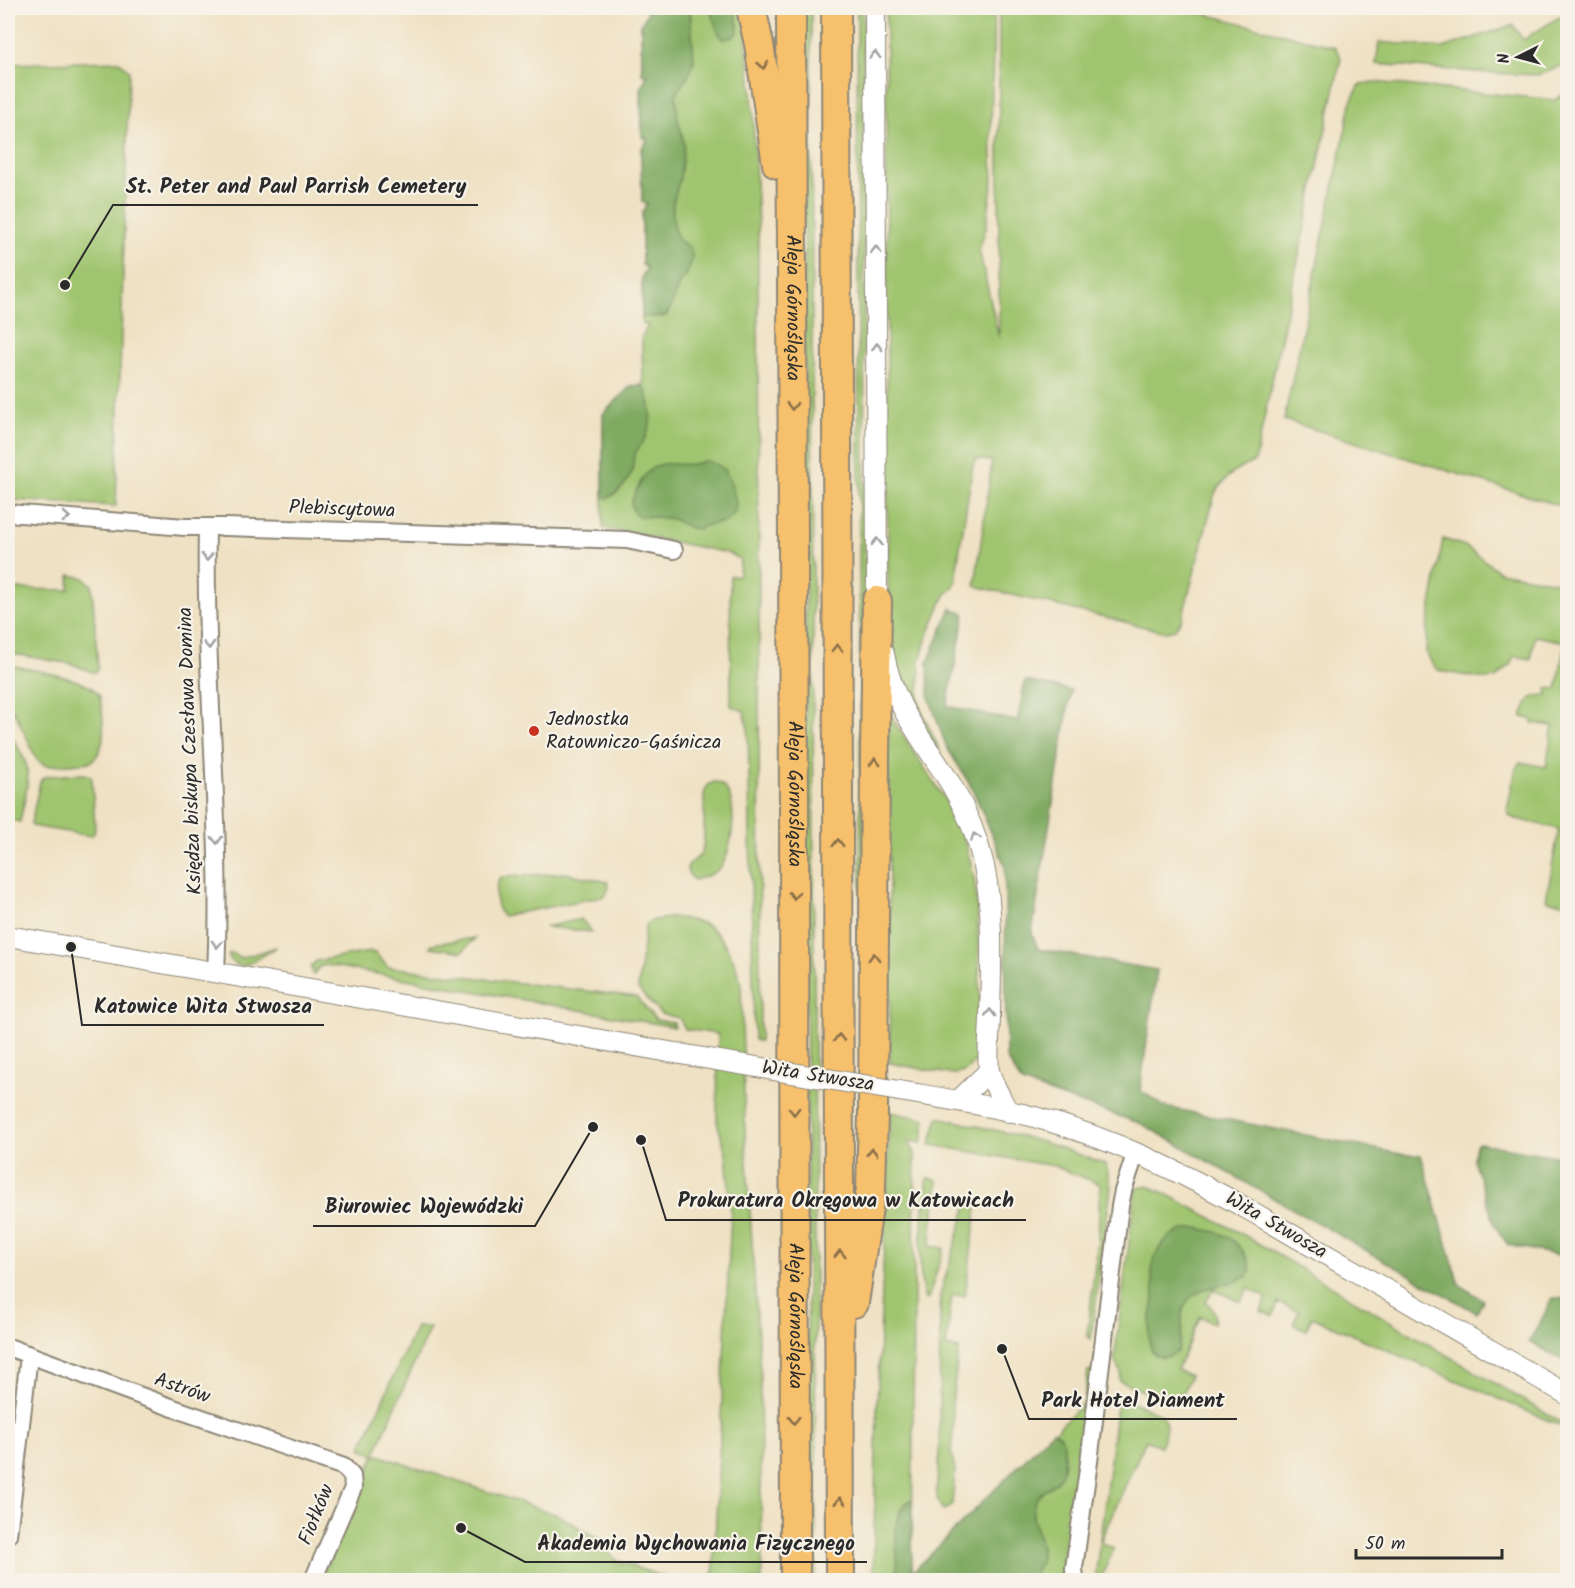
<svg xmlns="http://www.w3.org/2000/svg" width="1575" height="1588" viewBox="0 0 1575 1588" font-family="Kalam,sans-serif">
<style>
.green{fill:#a0c570;stroke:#66784e;stroke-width:1.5}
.forest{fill:#80aa62;stroke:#566a46;stroke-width:1.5}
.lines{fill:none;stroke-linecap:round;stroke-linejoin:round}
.minor-casing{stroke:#8d8677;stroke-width:20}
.tertiary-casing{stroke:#8d8677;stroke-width:22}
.motorway-casing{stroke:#8d8677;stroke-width:32}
.minor{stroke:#fff;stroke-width:16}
.tertiary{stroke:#fff;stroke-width:20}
.motorway{stroke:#f7c06c;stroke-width:28}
.tertiary-bridge-casing{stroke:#8d8677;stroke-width:22;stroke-linecap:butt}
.tertiary-bridge{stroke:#fff;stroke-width:20}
.oneway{stroke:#a0a0a0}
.oneway2{stroke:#876e48}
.poi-dot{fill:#c8321e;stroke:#f7f3e8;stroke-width:2}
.labels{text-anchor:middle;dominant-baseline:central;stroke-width:4.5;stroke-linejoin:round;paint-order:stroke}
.street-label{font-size:20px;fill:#2b2b2b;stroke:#f7f3e8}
.poi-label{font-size:20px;fill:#2b2b2b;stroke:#f7f3e8;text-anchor:start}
.leader{fill:none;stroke:#2b2b2b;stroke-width:2}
.callout-dot{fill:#2b2b2b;stroke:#f7f3e8;stroke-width:2}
.callout-label{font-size:21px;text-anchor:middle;font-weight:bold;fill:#2b2b2b;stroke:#f7f3e8;stroke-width:4.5;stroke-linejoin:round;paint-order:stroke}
</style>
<rect width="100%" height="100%" fill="#f7f3e8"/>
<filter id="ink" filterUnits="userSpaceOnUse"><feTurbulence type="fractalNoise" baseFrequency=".0167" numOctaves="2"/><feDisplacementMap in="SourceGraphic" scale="12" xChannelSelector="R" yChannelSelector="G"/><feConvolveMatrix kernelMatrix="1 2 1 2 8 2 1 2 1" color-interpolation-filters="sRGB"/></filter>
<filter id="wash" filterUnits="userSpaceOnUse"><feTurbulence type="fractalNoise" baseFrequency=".008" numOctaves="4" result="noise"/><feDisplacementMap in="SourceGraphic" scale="24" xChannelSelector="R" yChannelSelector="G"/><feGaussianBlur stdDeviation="1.35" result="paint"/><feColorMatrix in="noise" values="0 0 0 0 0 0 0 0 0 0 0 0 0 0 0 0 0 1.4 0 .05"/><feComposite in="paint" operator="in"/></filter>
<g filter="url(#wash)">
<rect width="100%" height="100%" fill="#efe1c3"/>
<!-- green -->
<path class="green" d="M641,8H743L752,91L758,226L760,1041L754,1040L748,729L744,711L731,706L730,576L739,575L740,559L728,553L603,528V414L631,386L643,385L642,337L648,325L642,324V277L647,267L642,265V214L647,204L642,202L641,150L648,139L642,137L641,88L648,74H642L641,25L648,11Z
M804,8H811L816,1580H808Z
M857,8H863L867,1055L861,977Z
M886,8H994L991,127L993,179L986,228L979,250L999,338V8H1181L1335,47L1341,58L1255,461C1234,471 1228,474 1215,493L1182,619L1175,629L1166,632L975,586L992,461L976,459L973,465L957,567L956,580L953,588L945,595L927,637L920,660L919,699L921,710L941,753C930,737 917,722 909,705C896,680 891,650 888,622Z
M1567,12V64L1538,75L1490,73L1376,64L1379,42L1443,48L1513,25L1523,40Z
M119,61L129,70L116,506L8,500V64Z
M1373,82L1555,100L1567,92V508L1284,420L1352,99L1360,85Z
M1443,539L1465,546L1500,572L1567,584V904L1546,900L1559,829L1513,818L1509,815L1507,810L1516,768L1520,762L1546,767L1553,726L1532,723L1533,720L1522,717C1528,699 1529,695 1548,695L1547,688L1557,689L1565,642L1535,636L1531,659L1514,656L1510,665L1496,678L1485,679L1440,671L1433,665L1426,652L1427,629Z
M70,575L84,578L92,585L98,668L96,672H92L72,664L8,653V589L69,590Z
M8,666H15C35,671 92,678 100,697C103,717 109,748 91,762L46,766L37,760L17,717L8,703Z
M889,714L952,810C978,864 978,904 979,962C980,993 980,1023 980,1054L978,1063L973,1062C968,1072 961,1074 950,1074L890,1063L888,715Z
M8,731C14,741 22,752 26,764C31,780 23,805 20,822L8,819Z
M84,774L91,776L92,781L95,828L94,833L91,836L32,826L31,823L40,782L43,778L48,776Z
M715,782C742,786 734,853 719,869C712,876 703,877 694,880C677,864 696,862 701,854C706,844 704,807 704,795C706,787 707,784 715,782Z
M566,873L608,882C610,887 608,891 605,896L503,916C493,907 494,888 501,877Z
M673,917C683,919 693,920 702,923C723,932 738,965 741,986L745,1129L760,1370L762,1580H713L731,1215L726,1153L717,1122L718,1034L685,1029L679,1018L661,1014L638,989L645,926L650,921Z
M581,919L592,932L545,927Z
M475,938L462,952L430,947L432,944Z
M277,947L244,966C236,966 231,962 228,954L232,953L241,958Z
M370,952L375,953L388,967L636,997L656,1020L674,1023L675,1027L327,965L319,967L313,975L311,967L316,961Z
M890,1112L926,1119L922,1143L908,1141L915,1153L912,1573L1084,1402L1088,1371L1093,1370L1067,1562L1062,1572L1055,1580H873L877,1405Z
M938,1117L1024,1137L1055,1146L1106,1164L1111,1187L1091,1339L1087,1335L1098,1240L1100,1184L1054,1166L930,1145Z
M928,1178L938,1180L930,1246L944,1248L928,1299L925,1300C915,1265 923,1214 928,1178Z
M1148,1186L1164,1193L1244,1235L1562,1423L1559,1425L1556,1424L1312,1317L1306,1330L1293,1324L1299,1311L1278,1303L1273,1316L1261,1311L1267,1298L1248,1288L1241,1302L1213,1289L1206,1302C1214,1309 1216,1312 1214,1323L1200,1317L1177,1370L1190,1376C1187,1383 1184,1393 1179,1397C1168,1405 1132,1386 1120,1381L1121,1373L1114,1360L1135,1195C1137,1187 1140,1187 1148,1186Z
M970,1203H973L977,1209L965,1296L952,1295L946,1347L959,1349L952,1402V1411L954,1422L951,1451L955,1471L952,1505L949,1508L943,1510C932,1498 938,1479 939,1465L940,1295L967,1205Z
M416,1327H430L375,1454L558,1515L601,1540L600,1545L618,1561L672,1580H320L375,1455L361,1448Z
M1118,1397L1126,1399L1162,1415C1169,1426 1165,1435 1160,1446L1146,1440L1100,1542L1114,1549L1101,1578L1105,1580H1095Z"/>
<!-- forest -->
<path class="forest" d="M641,8H690L694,60L690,73L681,86L676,96L678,120L681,130L684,145L680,178L673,203V217L675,232L679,240L690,248L693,258L686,276L679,283L672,305L666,316C658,318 651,316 642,317V277L647,267L642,265V214L647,204L642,202L641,150L648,139L642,137L641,88L648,74H642L641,25L648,11Z
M709,8H735C736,22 746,38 723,39C716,32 714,18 709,8Z
M631,386H643C652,401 654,424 644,440C642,445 638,448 636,452C632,457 634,464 632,470C629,482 618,493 608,498L603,497V414Z
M705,461C724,464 729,474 733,491C735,497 737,505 735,511C734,515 729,519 726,522L707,525L698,529L690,528L675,520L667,518L637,516C629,507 630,502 636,491C640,486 641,479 646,474C661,458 673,466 691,464C696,464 701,462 705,461Z
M951,608L965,614L947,706L1017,721L1025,681L1071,690L1032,933L1038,949L1157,970L1140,1090L1165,1107L1406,1155H1421L1459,1284L1483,1300L1477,1313L1142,1124L1022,1083L1006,1058L1005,866L972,788L946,746L929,697L928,662Z
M1479,1143L1567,1158V1257L1508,1245L1495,1226L1473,1159L1476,1145Z
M1197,1228C1204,1230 1209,1230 1216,1232C1235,1237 1246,1252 1251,1270L1247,1277L1233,1282L1202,1290L1190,1298L1183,1309L1182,1315V1330L1178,1351C1173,1355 1168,1358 1161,1357C1140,1353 1153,1313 1154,1298C1154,1289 1152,1280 1152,1271C1155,1244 1171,1229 1197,1228Z
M1552,1298L1567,1299V1363L1529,1341L1540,1323Z
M1053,1431C1062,1435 1064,1440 1064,1449C1064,1457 1064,1465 1062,1473C1057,1487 1038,1490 1034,1504C1029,1523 1043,1537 1041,1555C1041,1565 1034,1573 1029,1580H895C896,1574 898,1568 897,1561C897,1539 889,1513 912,1499V1573Z"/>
</g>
<g filter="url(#ink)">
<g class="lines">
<!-- minor casing -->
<g class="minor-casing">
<path id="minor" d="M8,513L185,527H226L627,540L674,550
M207,528C204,676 223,825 216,973
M8,1347L176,1409L344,1467L352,1476L353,1488L313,1580
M8,1535L29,1356
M1075,1580L1074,1568L1089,1462L1120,1206L1123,1191L1136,1152"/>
</g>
<!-- tertiary casing -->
<g class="tertiary-casing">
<path id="tertiary" d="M875,8L877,601L879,613
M884,654C894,709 924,740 952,786C966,810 978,839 984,866C994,914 991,966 990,1016C990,1031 987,1056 989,1070C991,1081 1003,1101 1008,1112
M8,936L715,1060
M899,1091C946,1099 993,1106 1038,1118C1114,1139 1183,1173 1251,1211L1568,1395
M958,1101L989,1071"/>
</g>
<!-- motorway casing -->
<g class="motorway-casing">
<g id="motorway">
<path d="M751,8L759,44L777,164"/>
<path id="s1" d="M791,8L794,811L795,1580"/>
<path d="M836,8L840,1580"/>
<path d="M854,1303L871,1188L873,1113L875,757L877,601"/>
</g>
</g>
<!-- minor -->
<use href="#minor" class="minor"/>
<!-- tertiary -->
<use href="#tertiary" class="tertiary"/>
<!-- motorway -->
<use href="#motorway" class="motorway"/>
<!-- tertiary-bridge casing -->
<g class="tertiary-bridge-casing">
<path id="tertiary-bridge" d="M715,1060L899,1091"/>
</g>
<!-- tertiary-bridge -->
<use href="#tertiary-bridge" class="tertiary-bridge"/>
</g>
<!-- one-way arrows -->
<defs><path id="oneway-chevron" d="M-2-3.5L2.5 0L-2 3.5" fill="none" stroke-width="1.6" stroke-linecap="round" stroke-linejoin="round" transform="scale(1.5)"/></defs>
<g class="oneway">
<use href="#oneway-chevron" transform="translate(875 55) rotate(-90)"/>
<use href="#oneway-chevron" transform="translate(876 250) rotate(-90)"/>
<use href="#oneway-chevron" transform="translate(877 347) rotate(-90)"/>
<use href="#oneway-chevron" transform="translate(66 517) rotate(4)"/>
<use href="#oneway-chevron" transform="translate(877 542) rotate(-90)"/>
<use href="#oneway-chevron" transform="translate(207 557) rotate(91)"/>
<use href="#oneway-chevron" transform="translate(209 645) rotate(88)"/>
<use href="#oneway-chevron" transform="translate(975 837) rotate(-110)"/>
<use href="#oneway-chevron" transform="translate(217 840) rotate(88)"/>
<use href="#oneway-chevron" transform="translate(217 944) rotate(92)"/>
<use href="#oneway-chevron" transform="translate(990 1013) rotate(-89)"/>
</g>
<g class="oneway2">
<use href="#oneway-chevron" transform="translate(763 65) rotate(82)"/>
<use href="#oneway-chevron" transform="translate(792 406) rotate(90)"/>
<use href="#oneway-chevron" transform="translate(837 648) rotate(-90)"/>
<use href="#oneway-chevron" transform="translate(875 762) rotate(-90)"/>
<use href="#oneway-chevron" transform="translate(838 843) rotate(-90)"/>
<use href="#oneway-chevron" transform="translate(794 895) rotate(90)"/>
<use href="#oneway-chevron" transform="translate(874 957) rotate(-90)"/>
<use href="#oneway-chevron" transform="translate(839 1038) rotate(-90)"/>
<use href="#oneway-chevron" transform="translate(794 1111) rotate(90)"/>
<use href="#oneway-chevron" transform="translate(872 1152) rotate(-88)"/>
<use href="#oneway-chevron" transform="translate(840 1254) rotate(-90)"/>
<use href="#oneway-chevron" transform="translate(794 1420) rotate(90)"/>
<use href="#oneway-chevron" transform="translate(840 1501) rotate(-90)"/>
</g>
</g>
<!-- markers -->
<circle class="poi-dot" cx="534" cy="731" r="6"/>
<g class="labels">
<!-- street labels -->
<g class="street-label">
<text stroke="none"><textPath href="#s1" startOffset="300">Aleja Górnośląska</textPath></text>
<text transform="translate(342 510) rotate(2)">Plebiscytowa</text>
<text transform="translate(191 751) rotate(-92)">Księdza biskupa Czesława Domina</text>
<text stroke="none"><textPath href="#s1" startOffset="786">Aleja Górnośląska</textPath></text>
<text transform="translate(818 1077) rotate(9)">Wita Stwosza</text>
<text transform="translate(1276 1226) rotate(30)">Wita Stwosza</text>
<text stroke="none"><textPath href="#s1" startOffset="1308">Aleja Górnośląska</textPath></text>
<text transform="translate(182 1389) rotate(19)">Astrów</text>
<text transform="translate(317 1515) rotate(-68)">Fiołków</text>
</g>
<!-- poi labels -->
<g class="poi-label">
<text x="546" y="720">Jednostka<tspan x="546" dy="23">Ratowniczo-Gaśnicza</tspan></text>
</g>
</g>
<!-- callouts -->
<path class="leader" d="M65 285L113 205H478M71 947L82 1025H324M641 1140L666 1220H1026M593 1127L535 1226H313M1002 1349L1029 1419H1237M461 1528L525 1562H867"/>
<g class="callout-dot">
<circle cx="65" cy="285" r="6"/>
<circle cx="71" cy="947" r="6"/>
<circle cx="641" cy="1140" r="6"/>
<circle cx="593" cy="1127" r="6"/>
<circle cx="1002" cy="1349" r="6"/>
<circle cx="461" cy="1528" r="6"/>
</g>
<g class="callout-label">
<text x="296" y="193">St. Peter and Paul Parrish Cemetery</text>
<text x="203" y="1013">Katowice Wita Stwosza</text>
<text x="846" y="1207">Prokuratura Okręgowa w Katowicach</text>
<text x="424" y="1213">Biurowiec Wojewódzki</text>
<text x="1133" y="1407">Park Hotel Diament</text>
<text x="696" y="1550">Akademia Wychowania Fizycznego</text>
</g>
<!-- margin -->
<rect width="1575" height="1588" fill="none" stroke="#f7f3e8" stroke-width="30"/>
<!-- north arrow -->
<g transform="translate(1518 57) rotate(264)" stroke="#f7f3e8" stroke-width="4.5" paint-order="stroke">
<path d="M0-4.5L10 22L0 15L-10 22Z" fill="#2b2b2b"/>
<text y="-9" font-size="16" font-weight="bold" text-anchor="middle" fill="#2b2b2b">N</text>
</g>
<!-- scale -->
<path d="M1356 1549v9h146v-9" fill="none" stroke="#2b2b2b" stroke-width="3"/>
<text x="1365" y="1549" font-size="18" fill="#2b2b2b" stroke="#f7f3e8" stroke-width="4.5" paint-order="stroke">50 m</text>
</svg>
